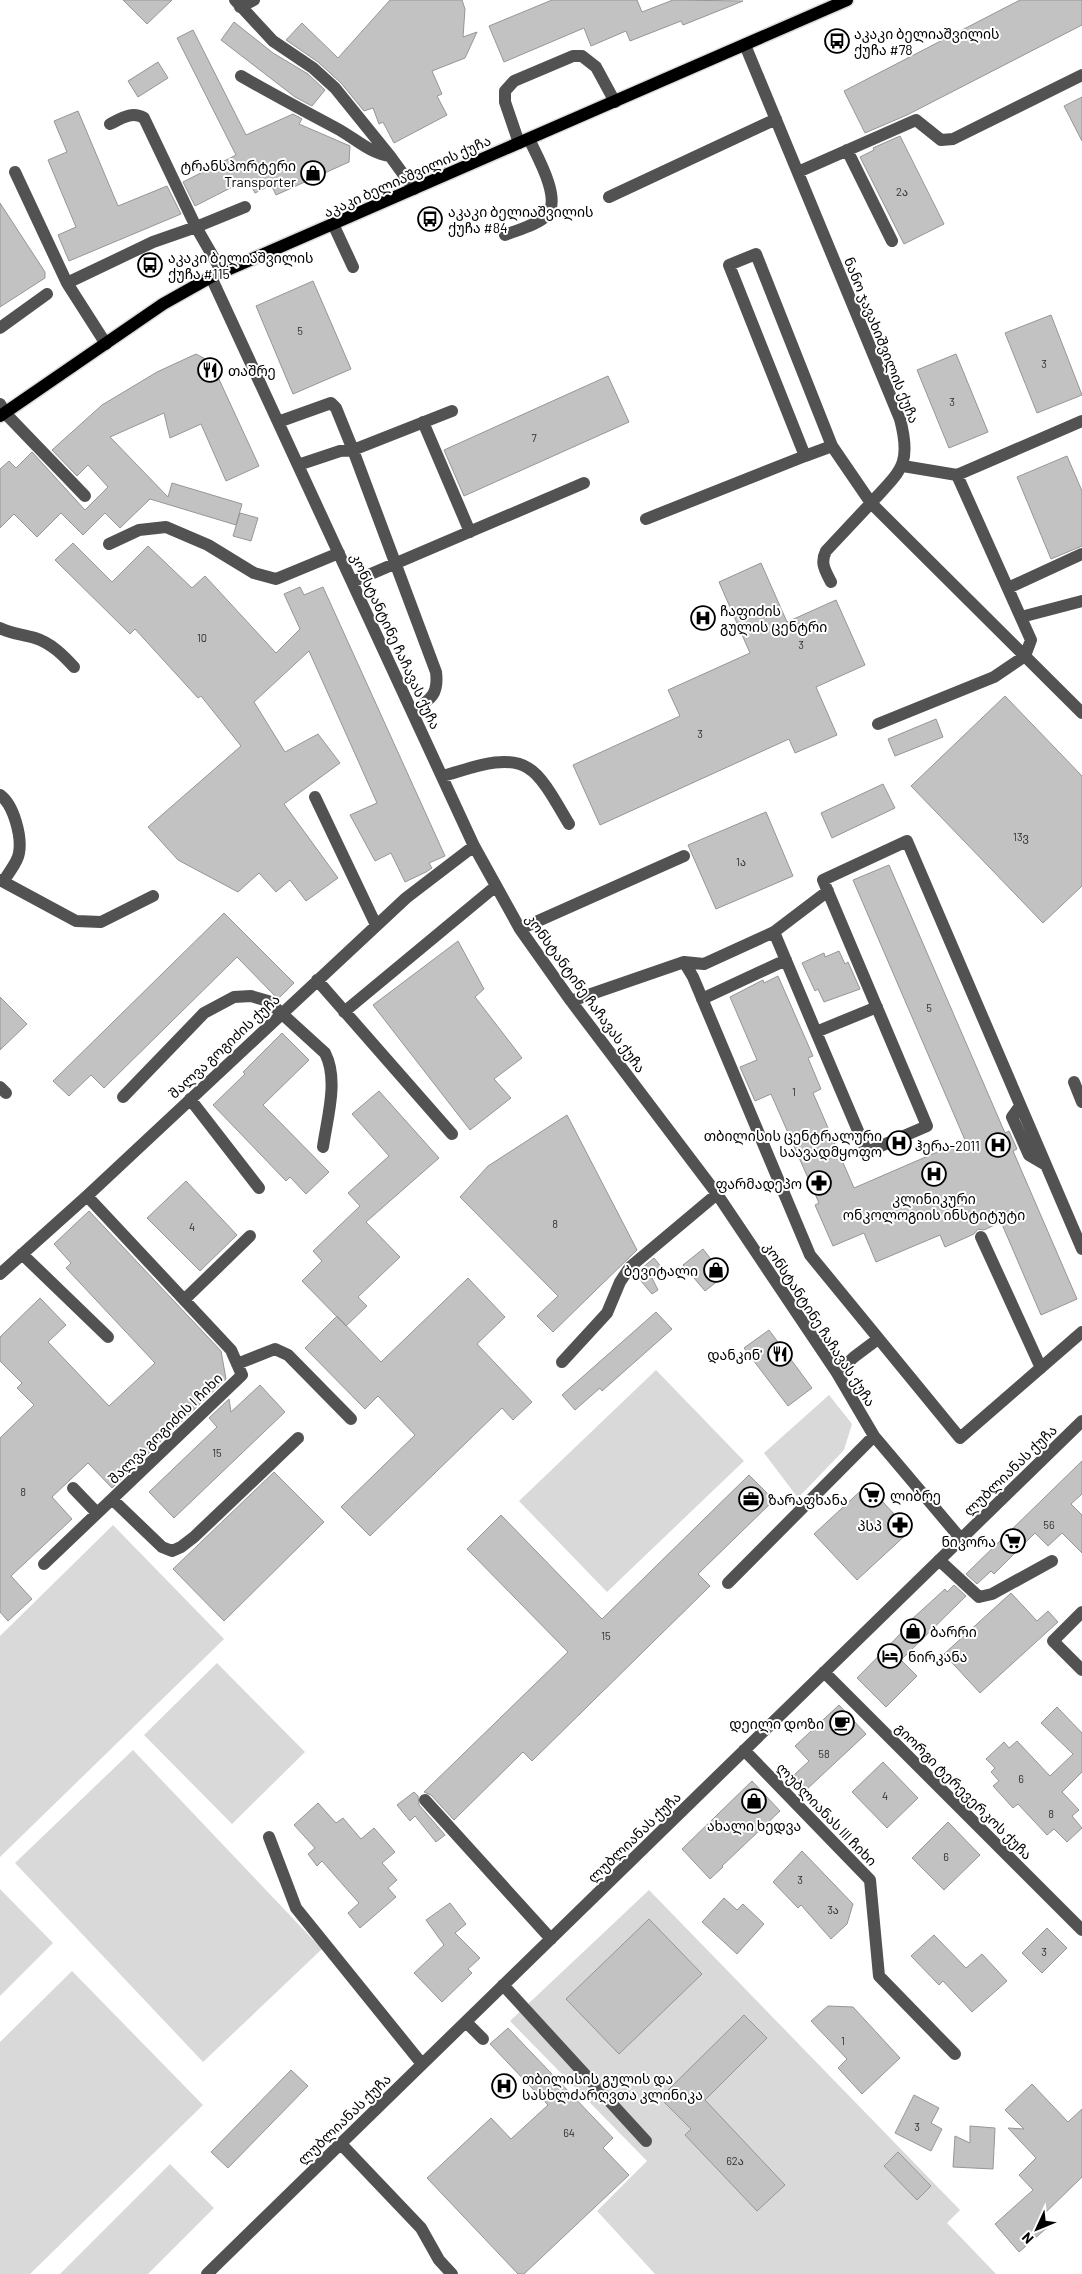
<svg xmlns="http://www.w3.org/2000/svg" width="1082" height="2274" viewBox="0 0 1082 2274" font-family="Barlow,'Noto Sans Georgian',sans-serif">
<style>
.green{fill:#d9d9d9}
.building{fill:#c2c2c2;stroke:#969696}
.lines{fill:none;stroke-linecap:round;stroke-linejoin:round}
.major-casing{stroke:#dbdbdb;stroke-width:15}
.minor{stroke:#525252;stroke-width:12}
.major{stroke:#000;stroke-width:12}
.labels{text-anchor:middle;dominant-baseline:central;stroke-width:4;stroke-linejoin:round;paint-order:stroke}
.number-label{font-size:11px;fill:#303030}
.poi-label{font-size:14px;fill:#000;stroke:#fff;text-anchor:start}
.street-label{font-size:14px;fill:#000;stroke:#fff}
</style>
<rect width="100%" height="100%" fill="#fff"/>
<!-- green -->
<path class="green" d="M656,1370L744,1461L607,1592L519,1501Z
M829,1395L852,1424L844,1450L798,1498L764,1453Z
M113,1525L224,1639L0,1857V1636Z
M217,1663L305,1752L232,1824L144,1735Z
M133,1750L322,1949L203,2062L15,1863Z
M0,1889L53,1943L0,1996Z
M649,1890L960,2210L947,2223L996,2274H655L597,2211L647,2161L510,2021Z
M72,1971L203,2105L30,2274H0V2042Z
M170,2164L214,2208L148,2274H60Z"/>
<!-- building -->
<path class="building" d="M123,0H172L147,24Z
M390,0H462L465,9L463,37L477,32L465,58L432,71L442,94L437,96L447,115L394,143L383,122L379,124L373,108L364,111L341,83L318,62L286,40L302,23L338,58Z
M552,0H637L642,12L673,0L743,1L683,25L681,21L630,41L626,31L591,46L584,28L504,62L489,26Z
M1020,0H1082V25L907,115L865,133L844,91Z
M234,22L273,53L308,74L325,90L312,106L295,97L221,40Z
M193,30L246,135L293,114L302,119L299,124L350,146L349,162L276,195L271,185L255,193L248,179L195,206L183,182L236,155L177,38Z
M158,62L168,78L138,97L128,81Z
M1082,97V141L1064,106Z
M78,111L118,206L167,186L181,214L69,261L58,235L76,227L48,160L67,152L54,121Z
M900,136L944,224L904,244L860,157L874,150L873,148Z
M0,203L45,272V278L0,307Z
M313,281L351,369L293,394L256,306Z
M1051,315L1082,395L1037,413L1005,333Z
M196,354L211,362L259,466L226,481L201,424L170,438L164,413L110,437L168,497L172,483L242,504L236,525L150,499L120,528L105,513L83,535L61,513L37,537L14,514L0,528V469L9,461L16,468L32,452L85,510L108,487L88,465L77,476L52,450L102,405L157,372Z
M956,354L988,432L949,448L917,370Z
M608,376L629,422L464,496L444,450Z
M1067,456L1082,491V546L1051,559L1017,477Z
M240,513L258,518L251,541L233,536Z
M73,543L112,582L148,546L192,588L205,576L276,653L300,629L284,594L300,587L304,595L323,587L445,856L429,863L432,868L426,872L405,882L391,853L375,861L350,815L377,803L309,651L254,702L285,752L318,734L340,763L284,804L338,878L306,901L290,880L276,892L259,873L238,892L178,860L148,827L241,746L201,696L198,698L135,629L130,634L55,560Z
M761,563L787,622L836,600L865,665L816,687L837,735L795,753L789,739L600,825L573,765L680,716L668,690L750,653L719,582Z
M1005,696L1082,776V886L1043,923L911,786Z
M936,719L943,737L895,756L888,739Z
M883,784L895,808L832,838L821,813Z
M766,812L793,876L716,909L688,845Z
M889,865L1005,1133L1009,1131L1017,1149L1013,1151L1077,1299L1041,1315L1001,1222L984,1230L978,1229L974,1234L945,1247L940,1235L876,1262L864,1233L833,1246L815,1205L819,1203L771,1094L755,1101L740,1067L757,1060L730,997L763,980L764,983L778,976L813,1056L808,1058L821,1089L813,1093L854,1188L965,1140L853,880Z
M224,913L294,983L278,999L237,957L104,1088L91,1075L69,1096L53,1081Z
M458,941L484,989L475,997L522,1058L494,1079L511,1098L470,1130L373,1005Z
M839,951L845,964L848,962L860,989L824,1002L818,989L815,991L802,963L824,953L825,957Z
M0,997L27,1024L0,1050Z
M282,1033L309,1060L263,1105L329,1172L306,1194L290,1177L286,1181L213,1105L245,1074L243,1072Z
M379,1091L439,1158L366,1222L400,1257L358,1297L367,1306L346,1326L302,1281L322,1261L313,1251L360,1206L348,1193L389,1156L352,1114Z
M567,1115L637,1250L553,1332L537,1316L558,1296L460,1197L488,1166Z
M186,1181L237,1235L200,1271L147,1218Z
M89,1211L221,1351L226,1379L112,1488L88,1463L52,1497L72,1519L11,1576L32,1599L8,1621L0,1612V1438L34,1405L17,1388L22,1383L0,1361V1337L40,1298L66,1325L48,1342L109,1406L155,1363L66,1268L71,1263L54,1244Z
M703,1249L724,1276L705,1291L683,1265Z
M654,1258L663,1269L652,1278L658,1290L652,1294L635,1274Z
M468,1278L505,1317L477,1344L532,1402L513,1420L502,1408L370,1536L341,1507L415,1435L378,1396L365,1409L305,1348L337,1316L381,1362Z
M656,1312L672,1329L602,1391L600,1388L575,1410L562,1395Z
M769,1330L812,1388L788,1406L744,1348Z
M260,1385L285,1412L174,1518L149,1492L217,1427L209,1418L229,1399L231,1412Z
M1082,1461V1494L1071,1504L1082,1515V1553L1062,1533L1048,1546L1035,1533L994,1574L991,1571L977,1584L966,1574Z
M274,1472L324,1522L224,1621L173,1569Z
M749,1475L774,1500L698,1574L710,1586L532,1761L523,1752L454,1820L431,1795L424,1792L568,1652L467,1549L501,1515L602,1619Z
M867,1485L910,1531L857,1580L814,1534Z
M954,1585L966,1596L901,1660L917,1676L886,1707L857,1678L912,1622L911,1620L945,1589L947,1592Z
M1011,1593L1037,1621L1048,1611L1058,1622L980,1693L944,1654Z
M839,1705L866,1734L806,1790L793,1776L809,1761L795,1746Z
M1057,1707L1082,1733V1772L1062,1792L1079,1810L1072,1816L1082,1828L1067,1842L1054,1829L1047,1835L1018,1804L1013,1808L993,1786L999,1781L991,1772L995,1768L986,1759L1004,1742L1009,1748L1017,1741L1050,1776L1073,1754L1041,1723Z
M883,1762L918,1798L887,1828L852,1792Z
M752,1781L780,1811L722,1866L723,1867L710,1879L682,1849Z
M414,1792L418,1796L419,1805L445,1835L436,1842L415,1816L410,1821L397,1805Z
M318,1803L336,1823L343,1818L361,1839L374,1828L395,1852L382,1863L397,1880L388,1888L396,1897L360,1928L348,1913L359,1903L322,1861L317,1866L308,1854L315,1848L294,1825Z
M948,1822L980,1855L944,1890L912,1858Z
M802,1851L853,1904L847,1924L831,1939L801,1905L798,1908L773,1882Z
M724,1898L737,1910L743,1904L764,1924L737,1954L702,1922Z
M450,1903L466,1924L455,1933L480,1958L468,1969L472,1973L442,2002L414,1973L444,1945L426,1920Z
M649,1919L702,1974L619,2054L566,1999Z
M1047,1928L1067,1948L1042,1973L1022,1953Z
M934,1935L966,1968L982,1954L1007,1981L972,2012L943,1981L939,1985L911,1956Z
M828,2006L853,2007L900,2058L862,2094L838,2068L847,2059L811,2021Z
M744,2015L767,2038L705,2100L785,2185L757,2211L685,2135L691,2129L660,2098Z
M508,2028L613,2138L603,2148L629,2175L524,2274H518L427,2178L491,2118L511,2139L548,2105L490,2044Z
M291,2070L308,2086L228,2168L211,2152Z
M1032,2084L1068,2122L1082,2109V2177L1041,2217L1049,2226L1019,2252L995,2224L1033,2190L1019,2175L1036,2158L1008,2128L1024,2129L1005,2110Z
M914,2095L939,2108L931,2123L942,2129L931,2151L895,2133Z
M970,2126L995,2128L993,2169L953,2167L955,2136L970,2143Z
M898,2152L931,2186L917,2200L884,2166Z"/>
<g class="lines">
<!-- major casing -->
<g class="major-casing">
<path id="major" d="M0,416L163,304L211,277L847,0"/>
</g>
<!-- minor -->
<path class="minor" d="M235,0L273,41L313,68L335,88L390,156
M240,7L254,0
M745,45L900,419C912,465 901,470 871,503L1082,713
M241,76C272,94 304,111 336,128C355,138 369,153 390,156L414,189
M110,124C122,118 132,111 144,118L196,227L222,272
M519,143L505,102V91L514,81L573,56H582L596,67L615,102
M847,150L892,241
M15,172L67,283L106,344
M798,172L916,120L941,140L953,139L1082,75
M609,197L776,119
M333,224L353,267
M505,235C517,230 538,225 547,215C562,199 537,156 529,139
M211,277L474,846L520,929L571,1001L717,1194L837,1373L874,1436L961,1539
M67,283L153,242L196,227L245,207
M0,328L47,294
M0,404L5,413L85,496
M278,422L331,403L336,408L353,450L452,411
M423,422L470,532
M805,456L832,446
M298,465L340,451L353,450L436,672C439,695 430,700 412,712
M957,475L1082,421
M646,519L805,456L729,265L756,254L832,446L871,503L826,551C820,563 825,570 831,582
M109,544L139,530L166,527L208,545L254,573L276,579L339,553
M352,582L584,483
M1008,588L1082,554
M1021,617L1082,601
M0,628C11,634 23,634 35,638C51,643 63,655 74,667
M878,724L994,677L1025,656L1031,640L957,475L903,466
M442,776C467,770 504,753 528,768C544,777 559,808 569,824
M0,795C14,805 22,837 19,853C18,862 8,873 4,881
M315,797L376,925
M0,880L76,921L101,922L153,896
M520,929L684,856
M774,932L816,1032L877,1007
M684,962L693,977L810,1255L960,1438L1082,1332
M317,980L452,1134
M702,999L786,960
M571,1001L684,962L704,964L774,932L828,891
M344,1012L496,886
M816,1032L867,1152L927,1126L823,880L907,841L1082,1249
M1074,1082L1082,1102
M0,1087L6,1093
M123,1097L204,1013L234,997L251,996L268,1001L325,1053C339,1080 327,1118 323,1147
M190,1099L259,1188
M1020,1106L1012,1117L1029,1155L1046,1165
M981,1237L1041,1368
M22,1254L108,1337
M0,1274L87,1196L406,898L474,846
M184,1300L250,1236
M562,1362L607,1313L620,1282L630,1267L717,1194
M237,1364L275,1349L288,1355L351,1419
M837,1373L854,1357L878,1339
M73,1488L97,1513
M112,1499L162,1547L172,1551L181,1547L194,1537L298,1438
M939,1560L979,1597L992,1594L1052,1561
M44,1564L242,1375L231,1350L87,1196
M728,1583L874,1436
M1082,1612L1053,1641L1082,1670
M824,1672L1082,1930
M744,1750L870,1880L879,1976L955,2054
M425,1800L551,1939
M269,1837L296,1908L422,2064
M503,1985L646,2141
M466,2022L483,2039
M341,2144L421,2228L439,2260L452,2274
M207,2274L1082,1421"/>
<!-- major -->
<use href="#major" class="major"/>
</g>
<!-- icons -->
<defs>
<g id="bus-ring" transform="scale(1.25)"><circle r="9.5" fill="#fff" stroke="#000" stroke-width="1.5"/><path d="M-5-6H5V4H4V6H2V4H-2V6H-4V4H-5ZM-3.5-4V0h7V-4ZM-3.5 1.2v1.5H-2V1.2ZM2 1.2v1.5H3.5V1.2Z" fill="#000"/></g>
<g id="shop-ring" transform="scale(1.25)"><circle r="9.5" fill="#fff" stroke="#000" stroke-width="1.5"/><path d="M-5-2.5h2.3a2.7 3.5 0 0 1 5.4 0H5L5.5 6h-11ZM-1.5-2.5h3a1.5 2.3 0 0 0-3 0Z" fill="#000"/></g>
<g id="restaurant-ring" transform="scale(1.25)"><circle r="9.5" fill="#fff" stroke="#000" stroke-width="1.5"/><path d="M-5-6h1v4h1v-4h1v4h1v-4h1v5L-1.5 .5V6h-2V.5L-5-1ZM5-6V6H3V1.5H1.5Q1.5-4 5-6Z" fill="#000"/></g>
<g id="hospital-ring" transform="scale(1.25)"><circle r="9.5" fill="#fff" stroke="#000" stroke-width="1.5"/><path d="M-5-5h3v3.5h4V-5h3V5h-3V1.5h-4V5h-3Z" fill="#000"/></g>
<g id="pharmacy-ring" transform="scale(1.25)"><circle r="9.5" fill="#fff" stroke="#000" stroke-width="1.5"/><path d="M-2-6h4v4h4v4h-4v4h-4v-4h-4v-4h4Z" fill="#000"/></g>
<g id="supermarket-ring" transform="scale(1.25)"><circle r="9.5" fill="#fff" stroke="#000" stroke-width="1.5"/><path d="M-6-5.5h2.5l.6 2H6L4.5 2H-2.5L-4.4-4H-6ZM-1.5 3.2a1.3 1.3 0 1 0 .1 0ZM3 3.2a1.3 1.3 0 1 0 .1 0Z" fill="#000"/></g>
<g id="office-ring" transform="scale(1.25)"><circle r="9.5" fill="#fff" stroke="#000" stroke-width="1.5"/><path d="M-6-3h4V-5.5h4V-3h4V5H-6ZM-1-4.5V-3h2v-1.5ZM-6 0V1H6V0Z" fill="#000"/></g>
<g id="hotel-ring" transform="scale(1.25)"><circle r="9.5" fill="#fff" stroke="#000" stroke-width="1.5"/><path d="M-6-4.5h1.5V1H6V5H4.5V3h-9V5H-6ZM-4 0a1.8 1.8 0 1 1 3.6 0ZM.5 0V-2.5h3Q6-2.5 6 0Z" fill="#000"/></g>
<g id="cafe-ring" transform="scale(1.25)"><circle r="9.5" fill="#fff" stroke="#000" stroke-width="1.5"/><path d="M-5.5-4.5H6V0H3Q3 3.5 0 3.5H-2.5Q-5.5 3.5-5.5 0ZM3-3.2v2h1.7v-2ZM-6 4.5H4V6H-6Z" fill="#000"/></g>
</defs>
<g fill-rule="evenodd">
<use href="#bus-ring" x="837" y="41"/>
<use href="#shop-ring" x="313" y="173"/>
<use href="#bus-ring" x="430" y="219"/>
<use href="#bus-ring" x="150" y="265"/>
<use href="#restaurant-ring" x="210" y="370"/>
<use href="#hospital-ring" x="703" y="618"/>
<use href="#hospital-ring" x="899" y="1143"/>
<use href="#hospital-ring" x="998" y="1145"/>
<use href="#hospital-ring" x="934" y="1174"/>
<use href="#pharmacy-ring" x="819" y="1183"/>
<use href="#shop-ring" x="716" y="1270"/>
<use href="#restaurant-ring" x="780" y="1354"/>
<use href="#supermarket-ring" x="872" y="1495"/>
<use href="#office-ring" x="751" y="1499"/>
<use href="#pharmacy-ring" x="900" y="1525"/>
<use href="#supermarket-ring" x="1013" y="1541"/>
<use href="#shop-ring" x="913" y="1631"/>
<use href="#hotel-ring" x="890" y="1656"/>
<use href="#cafe-ring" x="842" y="1723"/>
<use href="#shop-ring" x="754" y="1801"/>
<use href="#hospital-ring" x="504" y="2086"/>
</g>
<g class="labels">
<!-- number labels -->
<g class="number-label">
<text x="902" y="191">2ა</text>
<text x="300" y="330">5</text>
<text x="1044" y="363">3</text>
<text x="952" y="401">3</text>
<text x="534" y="437">7</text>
<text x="202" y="637">10</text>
<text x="801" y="644">3</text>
<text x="700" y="733">3</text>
<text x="1021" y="836">13ვ</text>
<text x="741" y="861">1ა</text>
<text x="929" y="1007">5</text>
<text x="794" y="1091">1</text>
<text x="555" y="1223">8</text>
<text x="192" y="1226">4</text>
<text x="217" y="1452">15</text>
<text x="23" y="1491">8</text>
<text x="1049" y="1524">56</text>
<text x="606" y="1635">15</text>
<text x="824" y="1753">58</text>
<text x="1021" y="1778">6</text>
<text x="885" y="1795">4</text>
<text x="1051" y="1813">8</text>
<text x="946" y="1856">6</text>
<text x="800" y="1879">3</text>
<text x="833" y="1909">3ა</text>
<text x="1044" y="1951">3</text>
<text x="843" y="2040">1</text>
<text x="917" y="2126">3</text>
<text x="569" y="2132">64</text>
<text x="735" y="2160">62ა</text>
</g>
<!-- poi labels -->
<g class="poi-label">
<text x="854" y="33">აკაკი ბელიაშვილის<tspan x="854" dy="16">ქუჩა #78</tspan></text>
<text x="296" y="165" text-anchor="end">ტრანსპორტერი<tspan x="296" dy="16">Transporter</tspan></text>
<text x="448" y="211">აკაკი ბელიაშვილის<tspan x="448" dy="16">ქუჩა #84</tspan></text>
<text x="168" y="257">აკაკი ბელიაშვილის<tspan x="168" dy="16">ქუჩა #115</tspan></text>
<text x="228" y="370">თაშრე</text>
<text x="720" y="610">ჩაფიძის<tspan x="720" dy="16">გულის ცენტრი</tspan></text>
<text x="882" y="1135" text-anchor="end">თბილისის ცენტრალური<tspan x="882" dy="16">საავადმყოფო</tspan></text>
<text x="980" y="1145" text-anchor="end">ჰერა-2011</text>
<text x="802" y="1183" text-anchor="end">ფარმადეპო</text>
<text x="934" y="1198" text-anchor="middle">კლინიკური<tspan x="934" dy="16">ონკოლოგიის ინსტიტუტი</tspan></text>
<text x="698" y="1270" text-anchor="end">ბევიტალი</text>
<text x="762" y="1354" text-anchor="end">დანკინ'</text>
<text x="890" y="1495">ლიბრე</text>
<text x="768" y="1499">ზარაფხანა</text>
<text x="882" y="1525" text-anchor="end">პსპ</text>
<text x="996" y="1541" text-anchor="end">ნიკორა</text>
<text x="930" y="1631">ბარრი</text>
<text x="908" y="1656">ნირკანა</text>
<text x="824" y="1723" text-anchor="end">დეილი დოზი</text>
<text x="754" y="1825" text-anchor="middle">ახალი ხედვა</text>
<text x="522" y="2078">თბილისის გულის და<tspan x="522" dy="16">სასხლძარღვთა კლინიკა</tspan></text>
</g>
<!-- street labels -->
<g class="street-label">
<text transform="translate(407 176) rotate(-24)">აკაკი ბელიაშვილის ქუჩა</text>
<text transform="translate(882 340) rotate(68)">ნანო ჯავახიშვილის ქუჩა</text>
<text transform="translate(396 641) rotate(65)">კონსტანტინე ჩაჩავას ქუჩა</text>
<text transform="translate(586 993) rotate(54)">კონსტანტინე ჩაჩავას ქუჩა</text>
<text transform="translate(224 1046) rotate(-43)">შალვა გოგიძის ქუჩა</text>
<text transform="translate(820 1324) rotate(57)">კონსტანტინე ჩაჩავას ქუჩა</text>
<text transform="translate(165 1428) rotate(-44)">შალვა გოგიძის I ჩიხი</text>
<text transform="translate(1010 1470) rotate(-44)">ლუბლიანას ქუჩა</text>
<text transform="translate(964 1791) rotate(45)">გიორგი ტერევერკოს ქუჩა</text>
<text transform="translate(827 1814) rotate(46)">ლუბლიანას III ჩიხი</text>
<text transform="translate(634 1837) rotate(-44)">ლუბლიანას ქუჩა</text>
<text transform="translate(344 2119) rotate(-44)">ლუბლიანას ქუჩა</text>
</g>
</g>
<!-- north arrow -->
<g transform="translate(1037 2229) rotate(226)" stroke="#ffffff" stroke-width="4" paint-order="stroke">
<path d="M0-4L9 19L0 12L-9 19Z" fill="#000000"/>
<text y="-8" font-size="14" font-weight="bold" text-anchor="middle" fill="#000000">N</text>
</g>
</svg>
